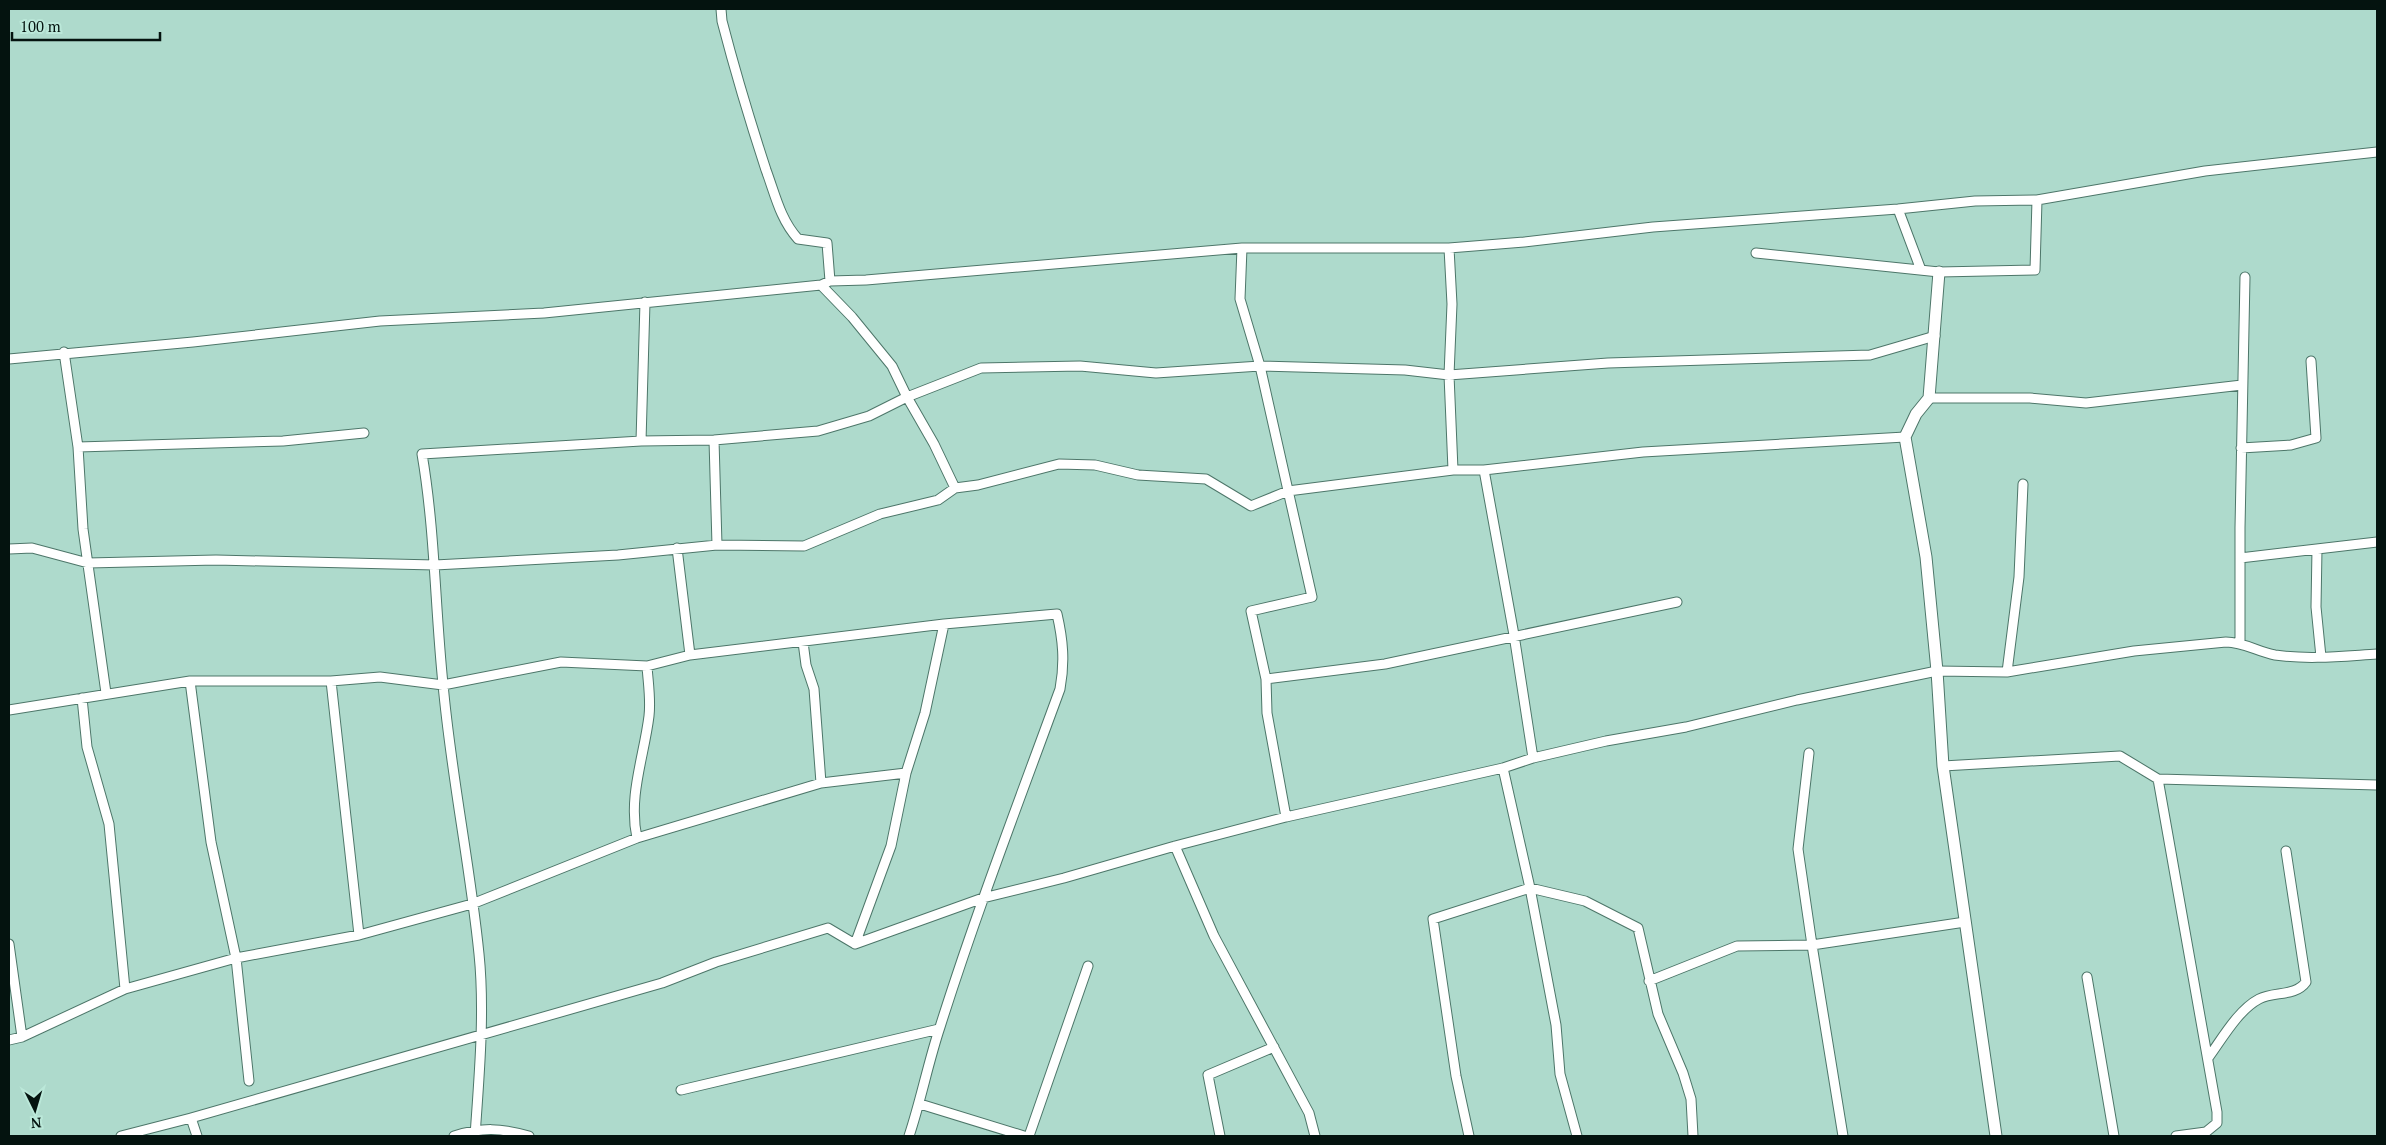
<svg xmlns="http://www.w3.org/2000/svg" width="2386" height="1145" viewBox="0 0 2386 1145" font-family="'PT Serif',serif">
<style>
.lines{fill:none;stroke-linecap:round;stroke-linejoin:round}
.minor-casing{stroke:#4d7669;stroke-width:11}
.tertiary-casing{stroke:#4d7669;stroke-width:13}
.minor{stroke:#fff;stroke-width:9}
.tertiary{stroke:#fff;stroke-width:11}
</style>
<rect width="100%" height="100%" fill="#aedacc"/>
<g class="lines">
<!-- minor casing -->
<g class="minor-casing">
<path id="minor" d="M721,9L722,21C735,71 750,121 766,170C775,194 780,219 798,239L827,243L830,281
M1898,209L1921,270
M1242,248L1240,299L1260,366L1312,597L1251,611L1266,679L1267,713L1286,817
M1449,248L1452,304L1449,375L1453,470
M1756,253L1939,272L2035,270L2037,200
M821,285L852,317L892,366L907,397L934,444L955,488
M64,352L78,447L83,529L106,693
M9,359L193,342L380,321L544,313L821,285L830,281L866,280L1242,248H1449L1524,242L1653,227L1898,209L1975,201L2037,200L2205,171L2377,152
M1929,398H2030L2086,403L2242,385
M714,440L717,545
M641,441L645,302
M78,447L283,441L364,433
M2241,448L2291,445L2316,438L2311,361
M1484,470L1514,635L1533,758
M677,548L690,655
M9,549L32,548L88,563L216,560L435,565L618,555L717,545L804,546L880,514L938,500L955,488L978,485L1059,464L1095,465L1138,475L1206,479L1251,506L1288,491L1453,470H1484L1643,452L1905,437
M2317,549L2316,607L2321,657
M2240,558L2377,542
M803,642L806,665L814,689L821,783
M2240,642V528L2245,277
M2007,672L2019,577L2023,484
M1266,679L1385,664L1677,602
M190,681L211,842L236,958L249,1081
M331,681L359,935
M82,698L87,747L109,824L125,989
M9,710L190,681H331L380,677L443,685L561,662L647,666L690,655L944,624L1057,614C1063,640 1065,662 1060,689C1019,801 976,913 940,1027C928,1063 921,1100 909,1136
M1943,766L2120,756L2158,779L2377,785
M1503,768L1530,888L1556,1025L1560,1074L1577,1136
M2158,779L2217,1112V1123L2206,1132L2176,1136
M637,838C628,796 644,757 649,716C651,699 648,682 647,666
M1175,846L1214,936L1309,1113L1315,1136
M9,944L22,1037
M855,944L891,846L906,773L925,713L944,624
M2087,977L2114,1136
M1649,981L1737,946L1812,945L1798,849L1809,753
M9,1040L22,1037L125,989L236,958L359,935L472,904L637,838L821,783L906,773
M2208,1058C2222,1039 2238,1010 2259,999C2274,991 2295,997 2306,982L2286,851
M681,1090L939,1029
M920,1104L1024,1136
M191,1118L197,1136
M121,1136L191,1118L662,983L716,962L828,928L855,944L983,898L1064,878L1175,846L1286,817L1503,768L1533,758L1606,741L1686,727L1797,700L1937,671L2007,672L2134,651L2226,642C2244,642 2258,652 2275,655C2309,660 2344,656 2377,654
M454,1136C484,1127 499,1128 529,1136
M475,1136C479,1078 485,1012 479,954C470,864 451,775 443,684C435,607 435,530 422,454L641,441L714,440L818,431L869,416L907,397L981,368L1080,366L1156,373L1260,366L1405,370L1449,375L1608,363L1870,355L1935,336
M1029,1136L1088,966
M1220,1136L1208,1075L1274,1047
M1469,1136L1456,1076L1433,919L1530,888L1585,901L1638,928L1658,1014L1683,1073L1691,1099L1693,1136
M1843,1136L1812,945L1965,922"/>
</g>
<!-- tertiary casing -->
<g class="tertiary-casing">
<path id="tertiary" d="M1939,272L1929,398L1916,414L1905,437L1926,557L1937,671L1943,766L1996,1136"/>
</g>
<!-- minor -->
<use href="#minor" class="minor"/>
<!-- tertiary -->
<use href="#tertiary" class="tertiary"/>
</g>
<!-- border -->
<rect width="2386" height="1145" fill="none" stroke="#04130f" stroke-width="20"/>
<!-- north arrow -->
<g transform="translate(35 1110) rotate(175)" stroke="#bbe8d9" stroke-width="4" paint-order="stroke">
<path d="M0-4L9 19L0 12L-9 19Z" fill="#04130f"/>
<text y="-8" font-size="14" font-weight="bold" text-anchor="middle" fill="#04130f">N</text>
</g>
<!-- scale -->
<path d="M12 32v8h148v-8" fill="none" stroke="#04130f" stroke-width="2.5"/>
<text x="20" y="32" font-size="15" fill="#04130f" stroke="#bbe8d9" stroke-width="4" paint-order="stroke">100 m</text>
</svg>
